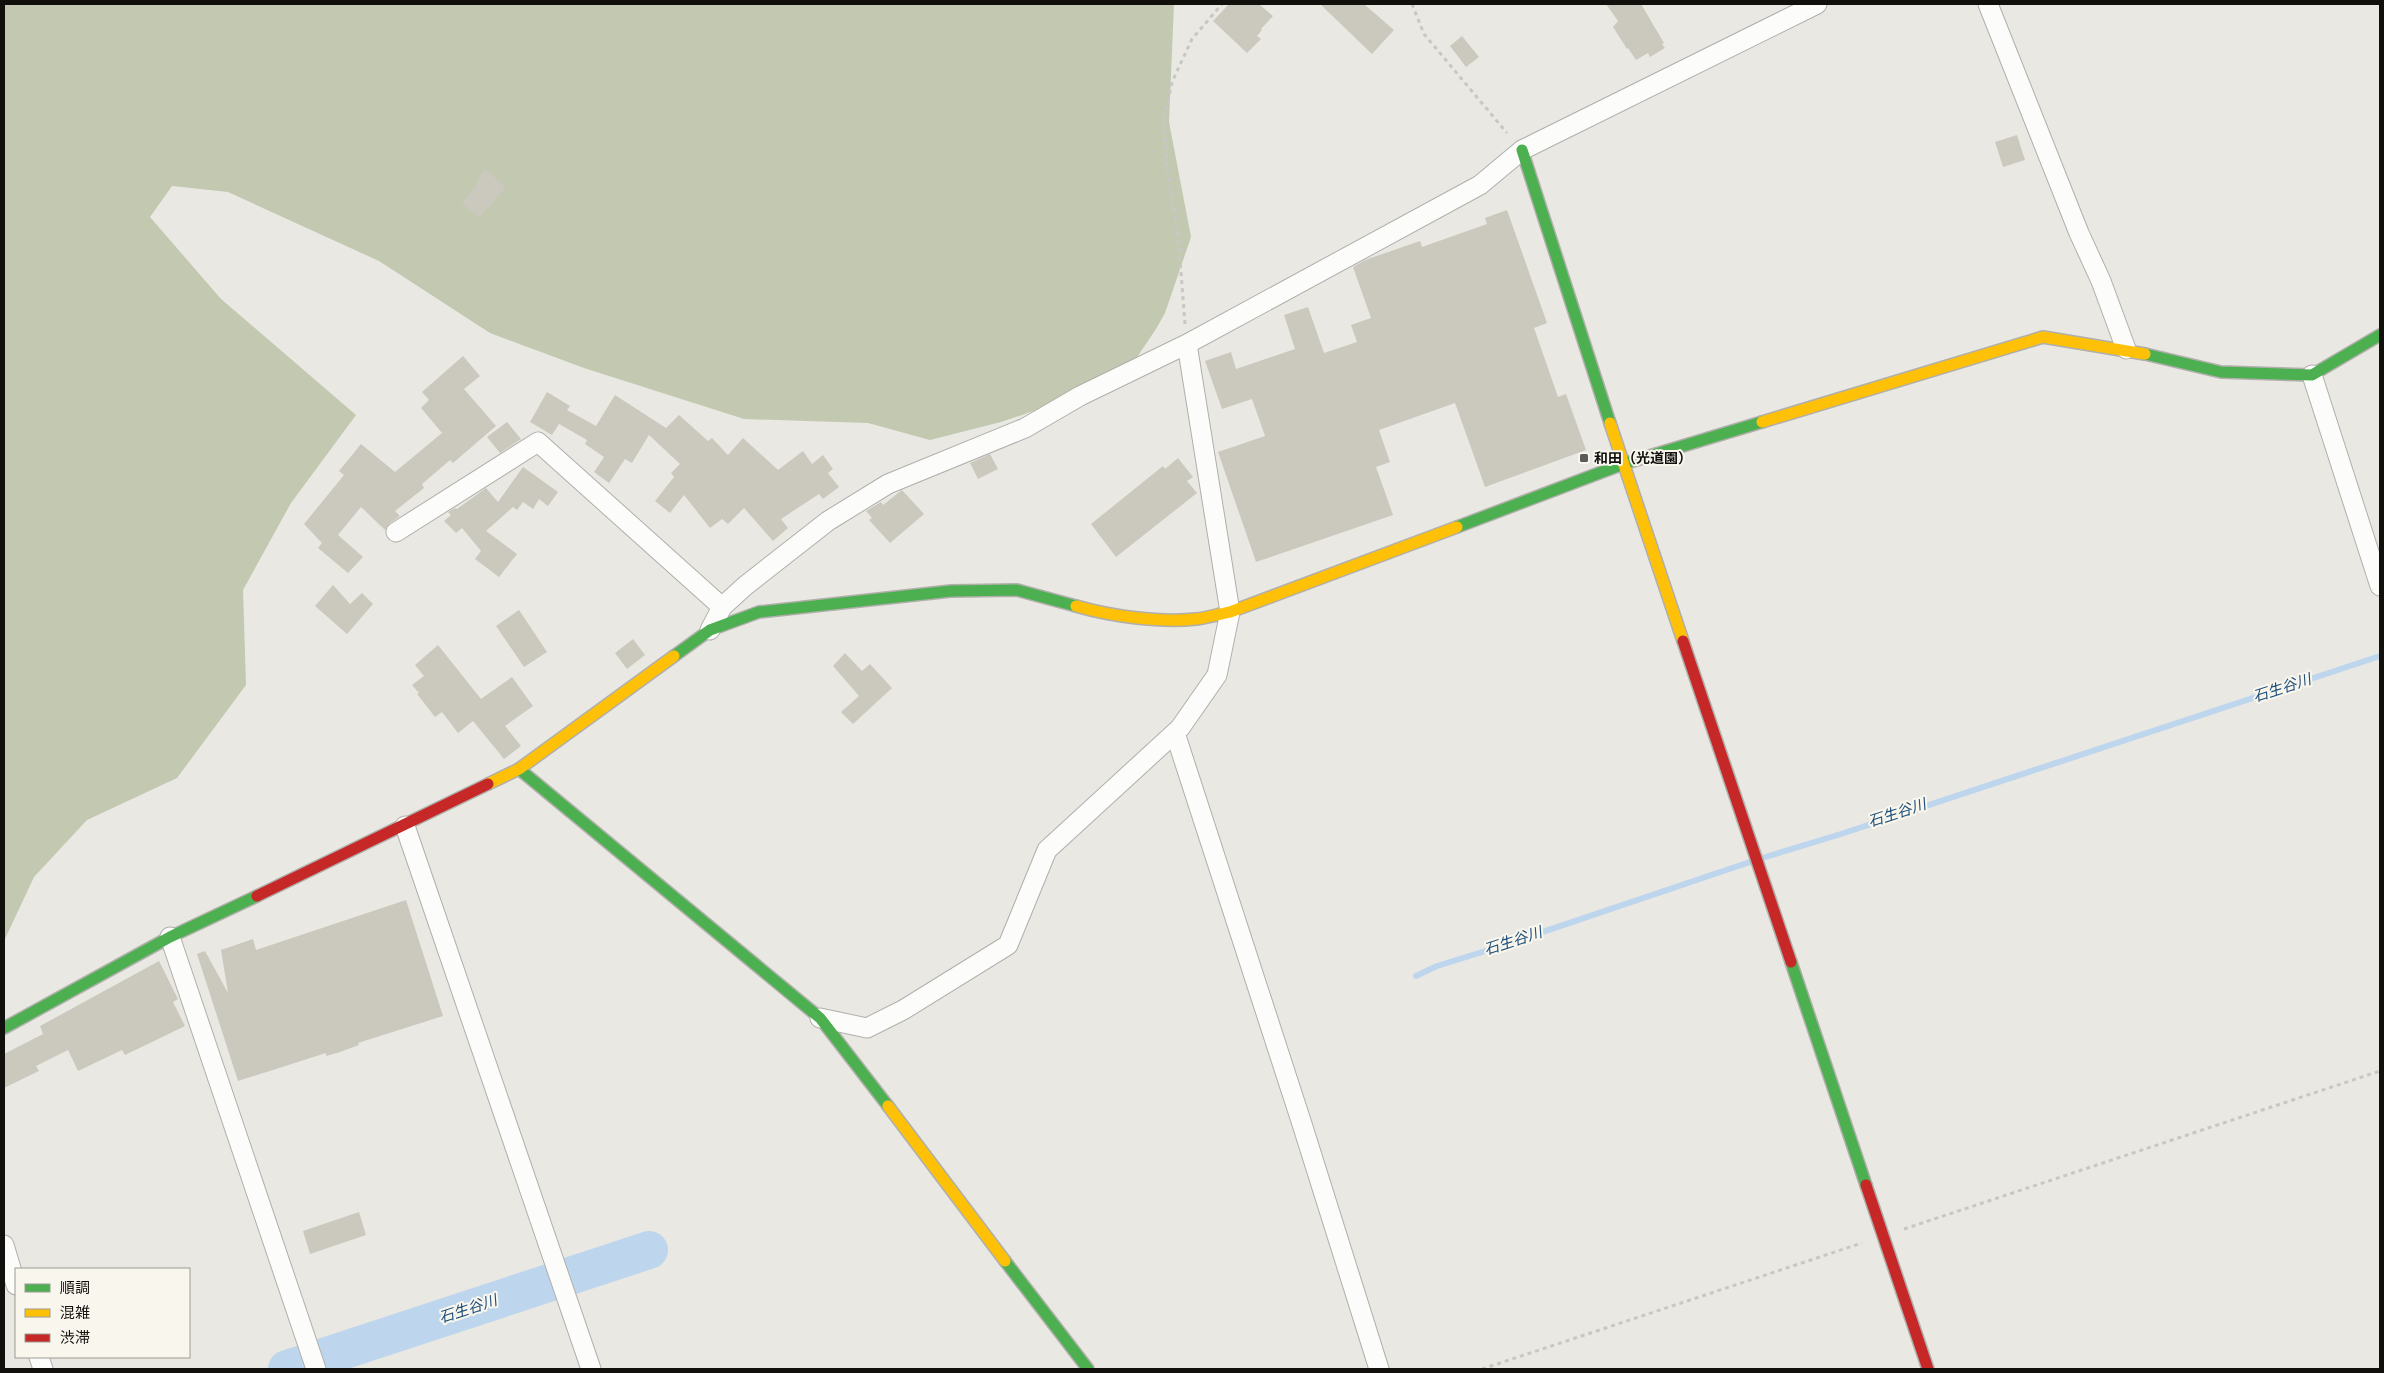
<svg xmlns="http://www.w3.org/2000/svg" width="2384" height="1373" viewBox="0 0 2384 1373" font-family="Figtree,'Noto Sans JP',sans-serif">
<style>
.forest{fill:#c2c9b0}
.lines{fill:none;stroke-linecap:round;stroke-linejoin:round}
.stream{stroke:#bed6ed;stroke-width:6}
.river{stroke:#bed6ed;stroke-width:38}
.building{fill:#cbc9be}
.street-casing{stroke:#b0afab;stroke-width:21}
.fast-casing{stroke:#b0afab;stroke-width:14}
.slow-casing{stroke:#b0afab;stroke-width:14}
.jam-casing{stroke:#b0afab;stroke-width:14}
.path{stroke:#c7c7c6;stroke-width:3;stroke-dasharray:4 4;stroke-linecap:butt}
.street{stroke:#fcfcfb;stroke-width:19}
.fast{stroke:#4caf50;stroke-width:11}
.slow{stroke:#ffc107;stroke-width:11}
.jam{stroke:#c62828;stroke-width:11}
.poi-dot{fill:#5d5c58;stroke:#f9f7ed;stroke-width:2}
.labels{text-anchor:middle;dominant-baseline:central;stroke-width:4;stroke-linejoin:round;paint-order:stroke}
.poi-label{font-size:14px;font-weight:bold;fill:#11100d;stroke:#f9f7ed;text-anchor:start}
.water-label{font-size:15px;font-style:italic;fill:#1f4e7b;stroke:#f9f7ed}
</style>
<rect width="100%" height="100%" fill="#e9e8e3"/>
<!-- forest -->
<path class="forest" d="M4,4H1174L1169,122L1191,237L1165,313L1156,329L1121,381L1001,422L930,440L868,423L744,419L584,368L490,333L379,261L228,192L172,186L150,217L221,299L356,415L291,503L243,590L246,685L177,778L87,820L34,877L4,941Z"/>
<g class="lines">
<!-- stream -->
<path class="stream" d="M1762,858L1841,834L2380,656
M1416,976L1437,966L1492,949L1750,862"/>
<!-- river -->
<path class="river" d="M287,1369L649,1250"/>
</g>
<!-- building -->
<path class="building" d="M1229,4H1259L1273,16L1261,29L1262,30L1257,36L1261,39L1247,53L1213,21Z
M1320,4H1364L1394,30L1372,54Z
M1606,4H1641L1664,43L1662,44L1665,48L1650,57L1648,53L1636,60L1628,48L1627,49L1613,27L1618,21Z
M1462,36L1479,57L1466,67L1450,46Z
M2017,135L2025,160L2003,167L1995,142Z
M485,169L506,187L479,218L462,203L478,184L476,182Z
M1507,210L1547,323L1534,328L1558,397L1566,394L1586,450L1485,487L1455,403L1379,430L1390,462L1376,467L1393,515L1256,562L1218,452L1265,436L1252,399L1222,409L1205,361L1231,352L1236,369L1295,349L1284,315L1308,307L1324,353L1357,342L1351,325L1371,318L1353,267L1365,260L1420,241L1422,247L1487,224L1485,218Z
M463,356L480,376L464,389L496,426L453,463L450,460L422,484L424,488L395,511L400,516L390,523L385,530L361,507L338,535L363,557L348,573L318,548L322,543L304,524L344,475L339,471L361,444L395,472L442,433L421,408L429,400L422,392Z
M547,392L570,406L567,410L596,426L615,395L666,428L679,415L708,441L712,438L728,455L743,438L778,470L803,451L812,464L823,455L833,469L828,473L839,487L823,499L819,494L781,519L788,528L773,541L744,508L728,524L722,519L710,528L684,495L670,513L655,501L674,477L671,473L680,464L649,435L632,463L625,459L609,483L594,472L604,457L585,444L587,440L559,424L552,435L530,422Z
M507,422L521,439L500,453L487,437Z
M990,454L998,469L978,479L970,463Z
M1178,458L1193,477L1187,481L1197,493L1116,557L1091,524L1163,466L1165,469Z
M523,467L558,492L548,506L539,499L533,509L523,502L517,510L513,507L486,531L517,554L499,577L475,559L481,551L462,528L456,533L444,521L451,515L448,512L455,508L457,509L486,488L498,502Z
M902,490L924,514L890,543L869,520L872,518L866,511L881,502L883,505Z
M333,585L350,604L362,593L373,604L347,634L315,606Z
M519,610L547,652L524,667L496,626Z
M633,639L645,655L627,669L615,653Z
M438,645L481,699L512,677L533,706L505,726L521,746L504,759L473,721L458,733L442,712L435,717L417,694L419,693L412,685L424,676L415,665Z
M845,653L862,671L870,664L892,688L853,724L841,712L859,696L833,666Z
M406,900L443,1016L358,1043L359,1045L340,1052L326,1056V1053L238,1081L197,954L205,951L228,993L221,950L253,939L256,950Z
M159,961L178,999L173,1002L185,1026L125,1055L122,1050L78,1071L68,1050L36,1066L39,1071L4,1088V1054L43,1034L40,1026Z
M359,1212L366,1235L310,1254L303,1231Z"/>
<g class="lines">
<!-- street casing -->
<g class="street-casing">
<path id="street" d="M1988,4L2079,233L2101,281L2126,349
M2312,375L2380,586
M396,532L538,442L722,607
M710,630L722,607L745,586L828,521L888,484L1025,428L1080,396L1187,344L1480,185L1522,150L1817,4
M1175,733L1302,1124L1379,1369
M405,826L591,1369
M170,937L316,1369
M820,1018L867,1028L903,1010L1008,945L1047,850L1180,728L1217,675L1230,612L1187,344
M4,1245L16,1285
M39,1357L43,1369"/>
</g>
<!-- fast casing -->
<g class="fast-casing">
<path id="fast" d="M1522,150L1610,423
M2145,354L2221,372L2312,375L2380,335
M1457,527L1623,464L1762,422
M674,656L710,630L759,612L951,591L1017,590L1076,606
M519,769L820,1018L888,1106
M1791,962L1866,1185
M4,1028L170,937L257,896
M1005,1261L1088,1369"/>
</g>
<!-- slow casing -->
<g class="slow-casing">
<path id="slow" d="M1762,422L2043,337L2145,354
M1610,423L1683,641
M1076,606C1110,616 1160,623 1196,619C1207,618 1219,614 1230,612L1457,527
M488,784L519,769L674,656
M888,1106L1005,1261"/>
</g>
<!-- jam casing -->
<g class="jam-casing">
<path id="jam" d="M1683,641L1791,962
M257,896L488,784
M1866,1185L1928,1369"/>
</g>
<!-- path -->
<path class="path" d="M1412,4L1424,34L1507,133
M1185,324L1178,234L1167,166L1164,119L1172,82L1192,39L1222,4
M1904,1229L2380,1071
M1482,1369L1862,1243"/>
<!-- street -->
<use href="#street" class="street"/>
<!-- fast -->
<use href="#fast" class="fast"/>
<!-- slow -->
<use href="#slow" class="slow"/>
<!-- jam -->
<use href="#jam" class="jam"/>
</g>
<!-- markers -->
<rect class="poi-dot" x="1579" y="453" width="10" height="10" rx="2.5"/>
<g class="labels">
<!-- poi labels -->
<g class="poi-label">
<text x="1594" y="458">和田（光道園）</text>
</g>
<!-- water labels -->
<g class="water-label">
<text transform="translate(2282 688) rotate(-18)">石生谷川</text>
<text transform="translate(1897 813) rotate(-18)">石生谷川</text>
<text transform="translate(1513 941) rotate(-18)">石生谷川</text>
<text transform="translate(468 1309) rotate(-18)">石生谷川</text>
</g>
</g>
<!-- border -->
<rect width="2384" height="1373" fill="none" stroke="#11100d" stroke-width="10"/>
<!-- legend -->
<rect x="15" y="1268" width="175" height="90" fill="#f9f7ed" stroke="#9c9b93"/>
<rect x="25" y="1284" width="25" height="8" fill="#4caf50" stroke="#9c9b93"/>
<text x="60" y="1293" font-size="15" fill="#11100d">順調</text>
<rect x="25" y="1309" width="25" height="8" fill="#ffc107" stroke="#9c9b93"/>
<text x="60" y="1318" font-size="15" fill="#11100d">混雑</text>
<rect x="25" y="1334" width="25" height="8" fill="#c62828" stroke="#9c9b93"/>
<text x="60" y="1343" font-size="15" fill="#11100d">渋滞</text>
</svg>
